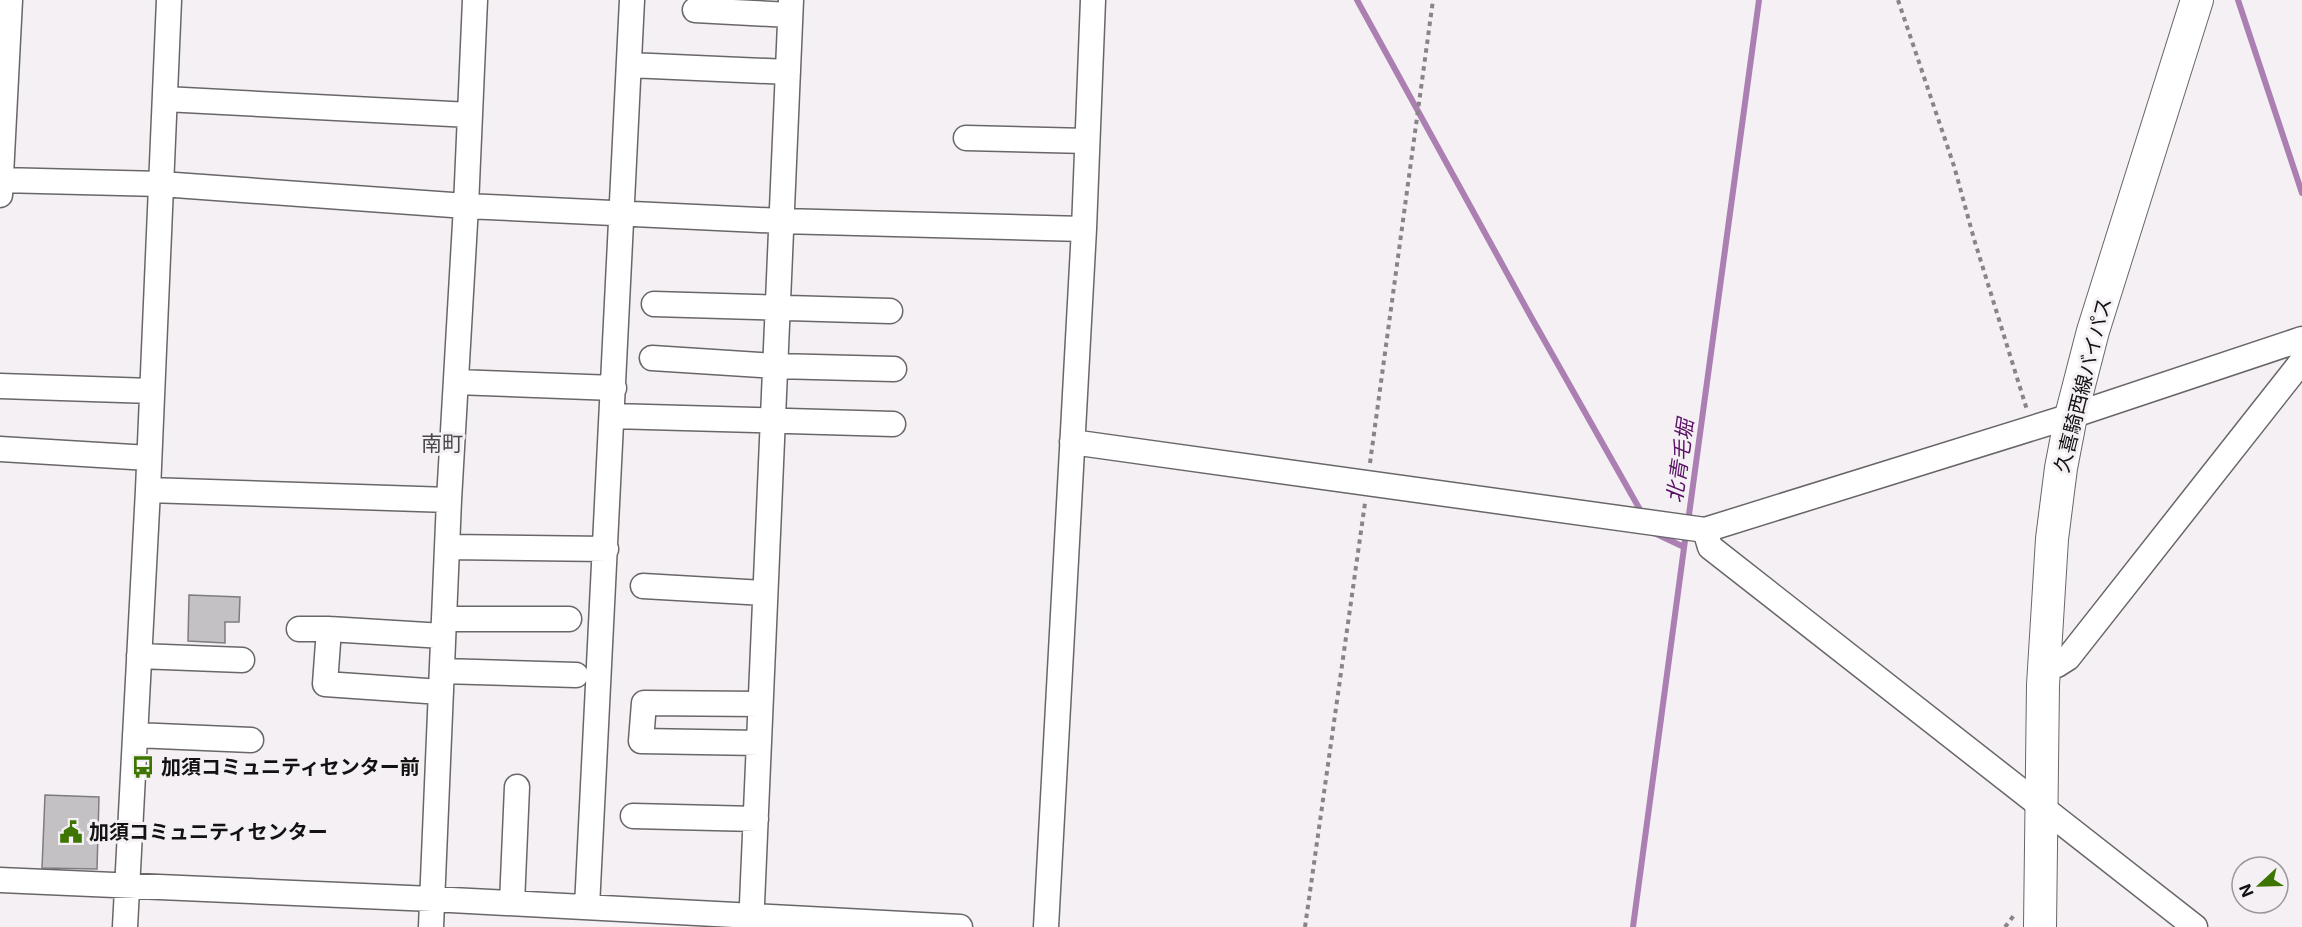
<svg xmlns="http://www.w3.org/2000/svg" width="2302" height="927" viewBox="0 0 2302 927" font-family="Inter,'Noto Sans JP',sans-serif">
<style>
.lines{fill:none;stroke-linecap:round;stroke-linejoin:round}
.stream{stroke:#ab7fb2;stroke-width:6}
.building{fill:#c4c1c5;stroke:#7f7c7f;stroke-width:1.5}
.minor-casing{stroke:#69666a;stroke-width:27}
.major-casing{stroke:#69666a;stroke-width:34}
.path{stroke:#888588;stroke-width:4;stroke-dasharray:4.5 4.5;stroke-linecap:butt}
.minor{stroke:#fff;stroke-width:24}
.major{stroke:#fff;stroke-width:32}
.labels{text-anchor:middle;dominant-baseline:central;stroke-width:6;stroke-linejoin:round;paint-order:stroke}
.street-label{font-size:20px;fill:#131213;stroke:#f4f0f4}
.poi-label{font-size:20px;font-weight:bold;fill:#131213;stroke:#f4f0f4;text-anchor:start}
.neighbourhood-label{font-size:21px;fill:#4b494c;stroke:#f4f0f4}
.water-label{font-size:21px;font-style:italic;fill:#5b1067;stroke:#f4f0f4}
</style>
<rect width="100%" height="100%" fill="#f4f0f4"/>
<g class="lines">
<!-- stream -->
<path class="stream" d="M1357,0L1530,315L1643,515
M2238,0L2302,193
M1688,522L1759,0
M1652,532L1684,547
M1633,927L1686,533"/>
</g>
<!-- building -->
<path class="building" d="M189,595L240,597L239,622H225V643L188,641Z
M45,795L99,797L97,869L42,868Z"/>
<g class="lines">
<!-- minor casing -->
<g class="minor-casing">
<path id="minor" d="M695,10L790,15
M629,65L788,72
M165,99L470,115
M966,138L1087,141
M0,180L161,184L466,206L781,221L1084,229
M0,195L10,0
M654,304L890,311
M652,358L775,366L894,369
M456,382L614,388
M0,386L152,391
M612,416L893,424
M1072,442L1705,530L2071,416L2302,339
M0,449L149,458
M148,490L449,500
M1705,530L1710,547L2195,927
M447,547L606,549
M643,586L765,593
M444,619H569
M299,629H329L443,636
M329,629L325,684L441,692
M139,656L242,660
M2045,664L2057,665L2068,658L2302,361
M442,671L576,675
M135,735L251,740
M759,743L641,741L644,703L760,704
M633,816L756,819
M0,880L432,899L960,927
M512,903L517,787
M587,907L632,0
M125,927L148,490L169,0
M431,927L449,500L466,206L475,0
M751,927L791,0
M1046,927L1084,229L1093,0"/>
</g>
<!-- major casing -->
<g class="major-casing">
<path id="major" d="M2040,927L2043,685L2052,539L2061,468L2071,416L2093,331L2197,0"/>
</g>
<!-- path -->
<path class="path" d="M1898,0L1954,166L1974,239L2027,410
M1370,463L1433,0
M1305,927L1365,503
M2005,927L2015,914"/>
<!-- minor -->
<use href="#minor" class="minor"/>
<!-- major -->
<use href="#major" class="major"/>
</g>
<!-- icons -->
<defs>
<g id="bus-bare" transform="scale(1.8)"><path d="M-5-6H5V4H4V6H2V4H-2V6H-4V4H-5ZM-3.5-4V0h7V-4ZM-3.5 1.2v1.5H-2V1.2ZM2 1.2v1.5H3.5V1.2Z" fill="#3e7400" stroke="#f4f0f4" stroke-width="2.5" paint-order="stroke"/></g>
<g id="civic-bare" transform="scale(1.8)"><path d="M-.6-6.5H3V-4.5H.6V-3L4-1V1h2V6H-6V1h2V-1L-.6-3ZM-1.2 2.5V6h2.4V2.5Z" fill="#3e7400" stroke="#f4f0f4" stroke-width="2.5" paint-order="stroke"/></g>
</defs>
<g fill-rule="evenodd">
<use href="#bus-bare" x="143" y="767"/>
<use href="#civic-bare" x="71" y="832"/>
</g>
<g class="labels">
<!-- street labels -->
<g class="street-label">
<text transform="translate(2083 385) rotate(-76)">久喜騎西線バイパス</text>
</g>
<!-- poi labels -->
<g class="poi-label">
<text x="161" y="767">加須コミュニティセンター前</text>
<text x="89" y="832">加須コミュニティセンター</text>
</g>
<!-- neighbourhood labels -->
<g class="neighbourhood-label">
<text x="442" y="443">南町</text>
</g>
<!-- water labels -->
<g class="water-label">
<text transform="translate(1680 461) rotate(-82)">北青毛堀</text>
</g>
</g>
<!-- north arrow -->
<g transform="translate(2260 885) rotate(248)"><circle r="28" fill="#f4f0f4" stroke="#9a979a" stroke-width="1.5"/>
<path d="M0-4.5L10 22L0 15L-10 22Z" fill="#3e7400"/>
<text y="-9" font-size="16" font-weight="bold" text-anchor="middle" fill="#131213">N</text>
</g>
</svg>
